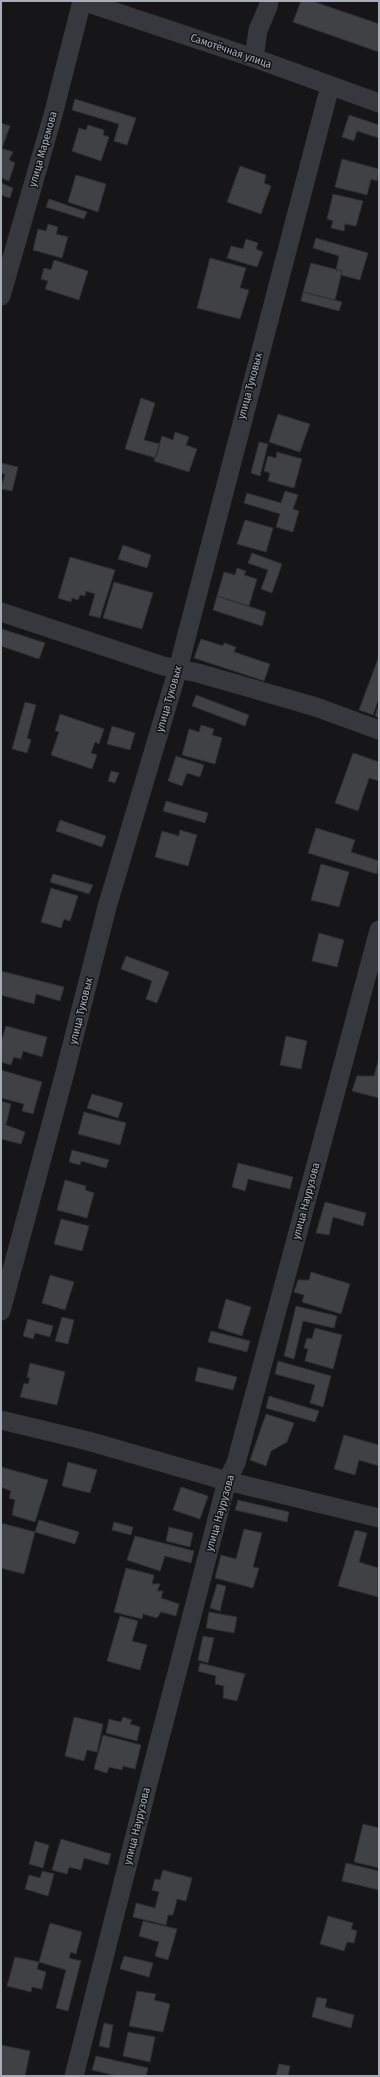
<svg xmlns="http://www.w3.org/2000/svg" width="380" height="2077" viewBox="0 0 380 2077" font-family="'Fira Sans Condensed',sans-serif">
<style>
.building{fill:#404145;stroke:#303034}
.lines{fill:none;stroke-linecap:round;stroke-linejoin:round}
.minor{stroke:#37383d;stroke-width:19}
.labels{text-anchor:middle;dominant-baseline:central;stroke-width:3;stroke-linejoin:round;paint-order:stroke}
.street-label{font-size:11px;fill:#a8adb8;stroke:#111113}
</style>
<rect width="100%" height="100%" fill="#161618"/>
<!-- building -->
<path class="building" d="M301,1H312L379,24V52L293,22Z
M75,99L136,118L127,145L114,141L119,124L72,110Z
M349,115L379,125V138L357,131L354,141L342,137Z
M1,123L10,126L2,148H1Z
M88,125L104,130L103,135L109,137L101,161L72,151L79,128L86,130Z
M1,148L13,152L9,160L15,163L9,181L1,178Z
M342,159L379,169L377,181L371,179L367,195L335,187Z
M240,166L266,175L264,183L271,186L261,214L227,202Z
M76,175L106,184L98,212L68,202Z
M1,183L13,188L10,198L1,195Z
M333,194L363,201L356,226L345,224L344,231L331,228L333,221L327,219Z
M49,199L87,212L84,219L46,207Z
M48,224L58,227L56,234L68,237L62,258L33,250L38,229L46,231Z
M316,238L368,253L360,280L341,275L342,271L336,270L339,256L313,248Z
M246,239L258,243L256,249L263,252L257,267L227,258L231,246L243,249Z
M210,258L246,268L240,288L249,290L240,319L197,308Z
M54,260L88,271L79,300L45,289L48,281L41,279L44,268L51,270Z
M311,263L342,271L335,300L303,292Z
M303,292L342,302L339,311L301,301Z
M141,398L155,403L144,440L160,444L156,458L125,449Z
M278,414L310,424L300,452L269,442Z
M175,432L189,437L186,445L197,449L189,472L154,461L162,436L173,440Z
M259,442L268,444L260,476L251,473Z
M277,452L302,459L294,488L268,481L270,473L264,471L268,456L276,458Z
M1,463L18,467L12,491L1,489L5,474L1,473Z
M285,491L298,495L293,509L299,511L293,532L276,527L280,514L244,503L247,493L281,503Z
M245,520L273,528L266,552L237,544Z
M123,545L151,555L147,568L118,559Z
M252,553L282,564L272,593L261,589L268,570L248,563Z
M70,557L115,570L100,618L89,615L95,594L86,591L85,596L80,595L78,600L72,598L71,602L58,598Z
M237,568L246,571L244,575L257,579L249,606L217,596L224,572L235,575Z
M114,582L153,593L142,629L103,618Z
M217,596L266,612L262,626L213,610Z
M2,629L45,643L39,659L1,646Z
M201,639L223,646L224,643L236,647L234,652L270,664L264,681L194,658Z
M379,656V698L373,715L359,710Z
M196,695L249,715L245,726L192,706Z
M25,702L36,705L27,738L31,740L27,753L12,749Z
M379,704V718L375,716Z
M60,714L104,729L99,744L95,742L91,753L97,755L92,769L51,755L59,732L55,731Z
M201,725L214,729L212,735L222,738L215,764L182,755L189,729L199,732Z
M112,726L135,733L130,750L107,744Z
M353,753L379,762V781L369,778L358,811L335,803Z
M176,756L204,765L200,777L187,773L182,786L168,781Z
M111,771L119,773L115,783L108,781Z
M166,801L208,813L205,823L163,811Z
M60,820L106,836L102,847L56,831Z
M316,828L355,840L351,852L379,861L377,874L308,853Z
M180,830L197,835L188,866L155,857L162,831L179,836Z
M321,864L349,872L339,907L311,900Z
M53,874L93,885L89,894L50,882Z
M51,888L78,896L70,921L64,919L61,928L41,922Z
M319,933L344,940L337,967L312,961Z
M126,956L169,972L157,1003L146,999L152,981L121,969Z
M1,971L64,987L60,1001L36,994L34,1004L1,995Z
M6,1026L47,1037L42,1057L23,1051L21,1059L14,1057L11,1065L1,1062V1043Z
M286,1036L307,1041L301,1069L280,1065Z
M379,1058V1098L352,1091L357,1076H374Z
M1,1070L42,1082L33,1114L22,1111L24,1104L1,1098Z
M92,1094L123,1103L118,1118L87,1108Z
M1,1101L11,1104L6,1125L25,1132L21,1144L1,1139Z
M84,1112L126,1123L120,1145L78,1134Z
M72,1150L109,1160L106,1168L81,1161L80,1165L69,1162Z
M238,1163L293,1177L290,1189L248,1179L245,1191L232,1187Z
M65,1180L86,1186L85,1190L94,1193L87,1218L57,1210Z
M325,1202L366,1213L363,1226L333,1217L329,1235L316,1233Z
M61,1219L89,1226L82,1251L54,1244Z
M311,1272L350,1284L341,1314L302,1302L304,1295L294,1292L298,1280H309Z
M50,1275L74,1282L65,1310L42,1303Z
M226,1299L251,1307L242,1336L218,1328Z
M296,1306L337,1316L334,1328L303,1321L294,1359L284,1356Z
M62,1317L74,1320L68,1344L55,1341Z
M28,1319L53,1326L50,1337L35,1333L33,1339L23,1336Z
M315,1328L342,1335L333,1369L305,1361L308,1349L304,1348L307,1338L312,1339Z
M211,1331L250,1341L247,1352L208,1342Z
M278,1361L331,1376L323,1407L310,1403L315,1385L275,1374Z
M30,1363L65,1372L57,1405L20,1397L24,1383L28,1384L30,1378L27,1377Z
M198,1367L237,1377L233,1390L195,1381Z
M269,1396L319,1411L315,1422L266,1408Z
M266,1414L294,1423L287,1442L271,1451L266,1466L250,1460Z
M344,1435L379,1445V1466L359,1460L355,1475L334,1469Z
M68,1462L97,1470L90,1493L62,1486Z
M1,1467L48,1480L35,1522L12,1515L15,1500L9,1498L11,1491L1,1487Z
M181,1487L208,1496L200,1519L173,1510Z
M238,1500L289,1512L287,1522L235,1510Z
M39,1520L79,1532L75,1544L35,1532Z
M114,1522L133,1527L131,1535L112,1530Z
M1,1523L35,1532L24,1574L1,1568Z
M169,1527L193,1533L190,1547L166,1541Z
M244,1529L262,1533L253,1567L259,1568L253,1588L215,1578L221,1555L236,1559Z
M355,1530L367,1533L359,1562L378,1568V1597L338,1586Z
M135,1536L194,1551L191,1563L165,1556L160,1571L127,1560Z
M126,1568L154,1575L152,1584H160L157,1591H163L161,1598L179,1604L176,1616L161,1612L157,1618L143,1614L142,1619L114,1612Z
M217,1584L226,1586L220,1611L210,1608Z
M209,1612L237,1617L234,1633L206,1628Z
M120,1616L138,1621L132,1641L147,1645L140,1670L107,1661Z
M203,1636L214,1638L208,1663L198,1660Z
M200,1663L245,1674L237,1701L223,1698L224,1686L215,1684L216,1676L198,1671Z
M74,1717L103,1724L97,1752L87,1750L84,1761L65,1756Z
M123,1717L132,1720L130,1724L140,1727L137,1741L106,1733L109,1719L121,1722Z
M103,1735L141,1745L135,1769L123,1766L122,1770L109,1767L107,1773L94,1769Z
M363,1824L379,1828V1868L354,1862Z
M61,1839L111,1854L108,1865L84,1858L81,1870L69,1867L67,1874L52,1870Z
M35,1841L49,1845L43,1868L29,1864Z
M346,1863L379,1871V1890L342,1881Z
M163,1870L192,1878L186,1901L177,1899L173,1915H168L166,1925L133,1917L136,1903L155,1908L159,1892L152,1890L155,1879L160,1880Z
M42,1871L54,1874L48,1896L25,1889L29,1875L40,1878Z
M328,1916L353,1923L351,1929L357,1931L354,1943L347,1942L344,1951L320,1944Z
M143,1921L177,1929L168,1960L155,1956L159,1942L139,1936Z
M50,1923L82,1932L76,1954L71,1952L69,1958L81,1961L68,2011L56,2008L66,1970L39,1962Z
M124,1956L153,1963L149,1977L120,1969Z
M15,1957L39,1962L37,1969L46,1972L42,1989L32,1987L31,1992L7,1986Z
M137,1991L156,1994L154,2000L170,2004L163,2032L129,2026Z
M317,1997L327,1999L325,2007L354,2015L351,2028L312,2017Z
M104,2023L113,2025L109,2048L99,2046Z
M128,2032L155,2037L150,2062L123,2056Z
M1,2045L30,2051L25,2076H1Z
M96,2056L148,2068L146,2076H117L92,2070Z
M279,2064L290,2066L288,2076H276Z"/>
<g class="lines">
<!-- minor -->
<path class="minor" d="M82,1L254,58L379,103
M254,58L258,30L268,7L269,1
M1,296L53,115L82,1
M1,612L163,666L198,673L316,707L379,730
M1,1311L64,1076L107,907L178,669L330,86
M1,1420L88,1441L227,1481L379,1518
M74,2076L150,1776L227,1481L236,1463L379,930"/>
</g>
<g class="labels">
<!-- street labels -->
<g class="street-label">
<text transform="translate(231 51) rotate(19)">Самотёчная улица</text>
<text transform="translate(43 149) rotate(-74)">улица Маремова</text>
<text transform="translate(250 386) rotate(-75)">улица Туковых</text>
<text transform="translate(169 699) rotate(-74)">улица Туковых</text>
<text transform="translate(81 1011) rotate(-76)">улица Туковых</text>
<text transform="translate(306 1201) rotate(-75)">улица Наурузова</text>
<text transform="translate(220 1513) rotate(-74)">улица Наурузова</text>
<text transform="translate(137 1826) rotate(-76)">улица Наурузова</text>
</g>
</g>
<!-- border -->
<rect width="380" height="2077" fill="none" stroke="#a8adb8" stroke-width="4"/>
</svg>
